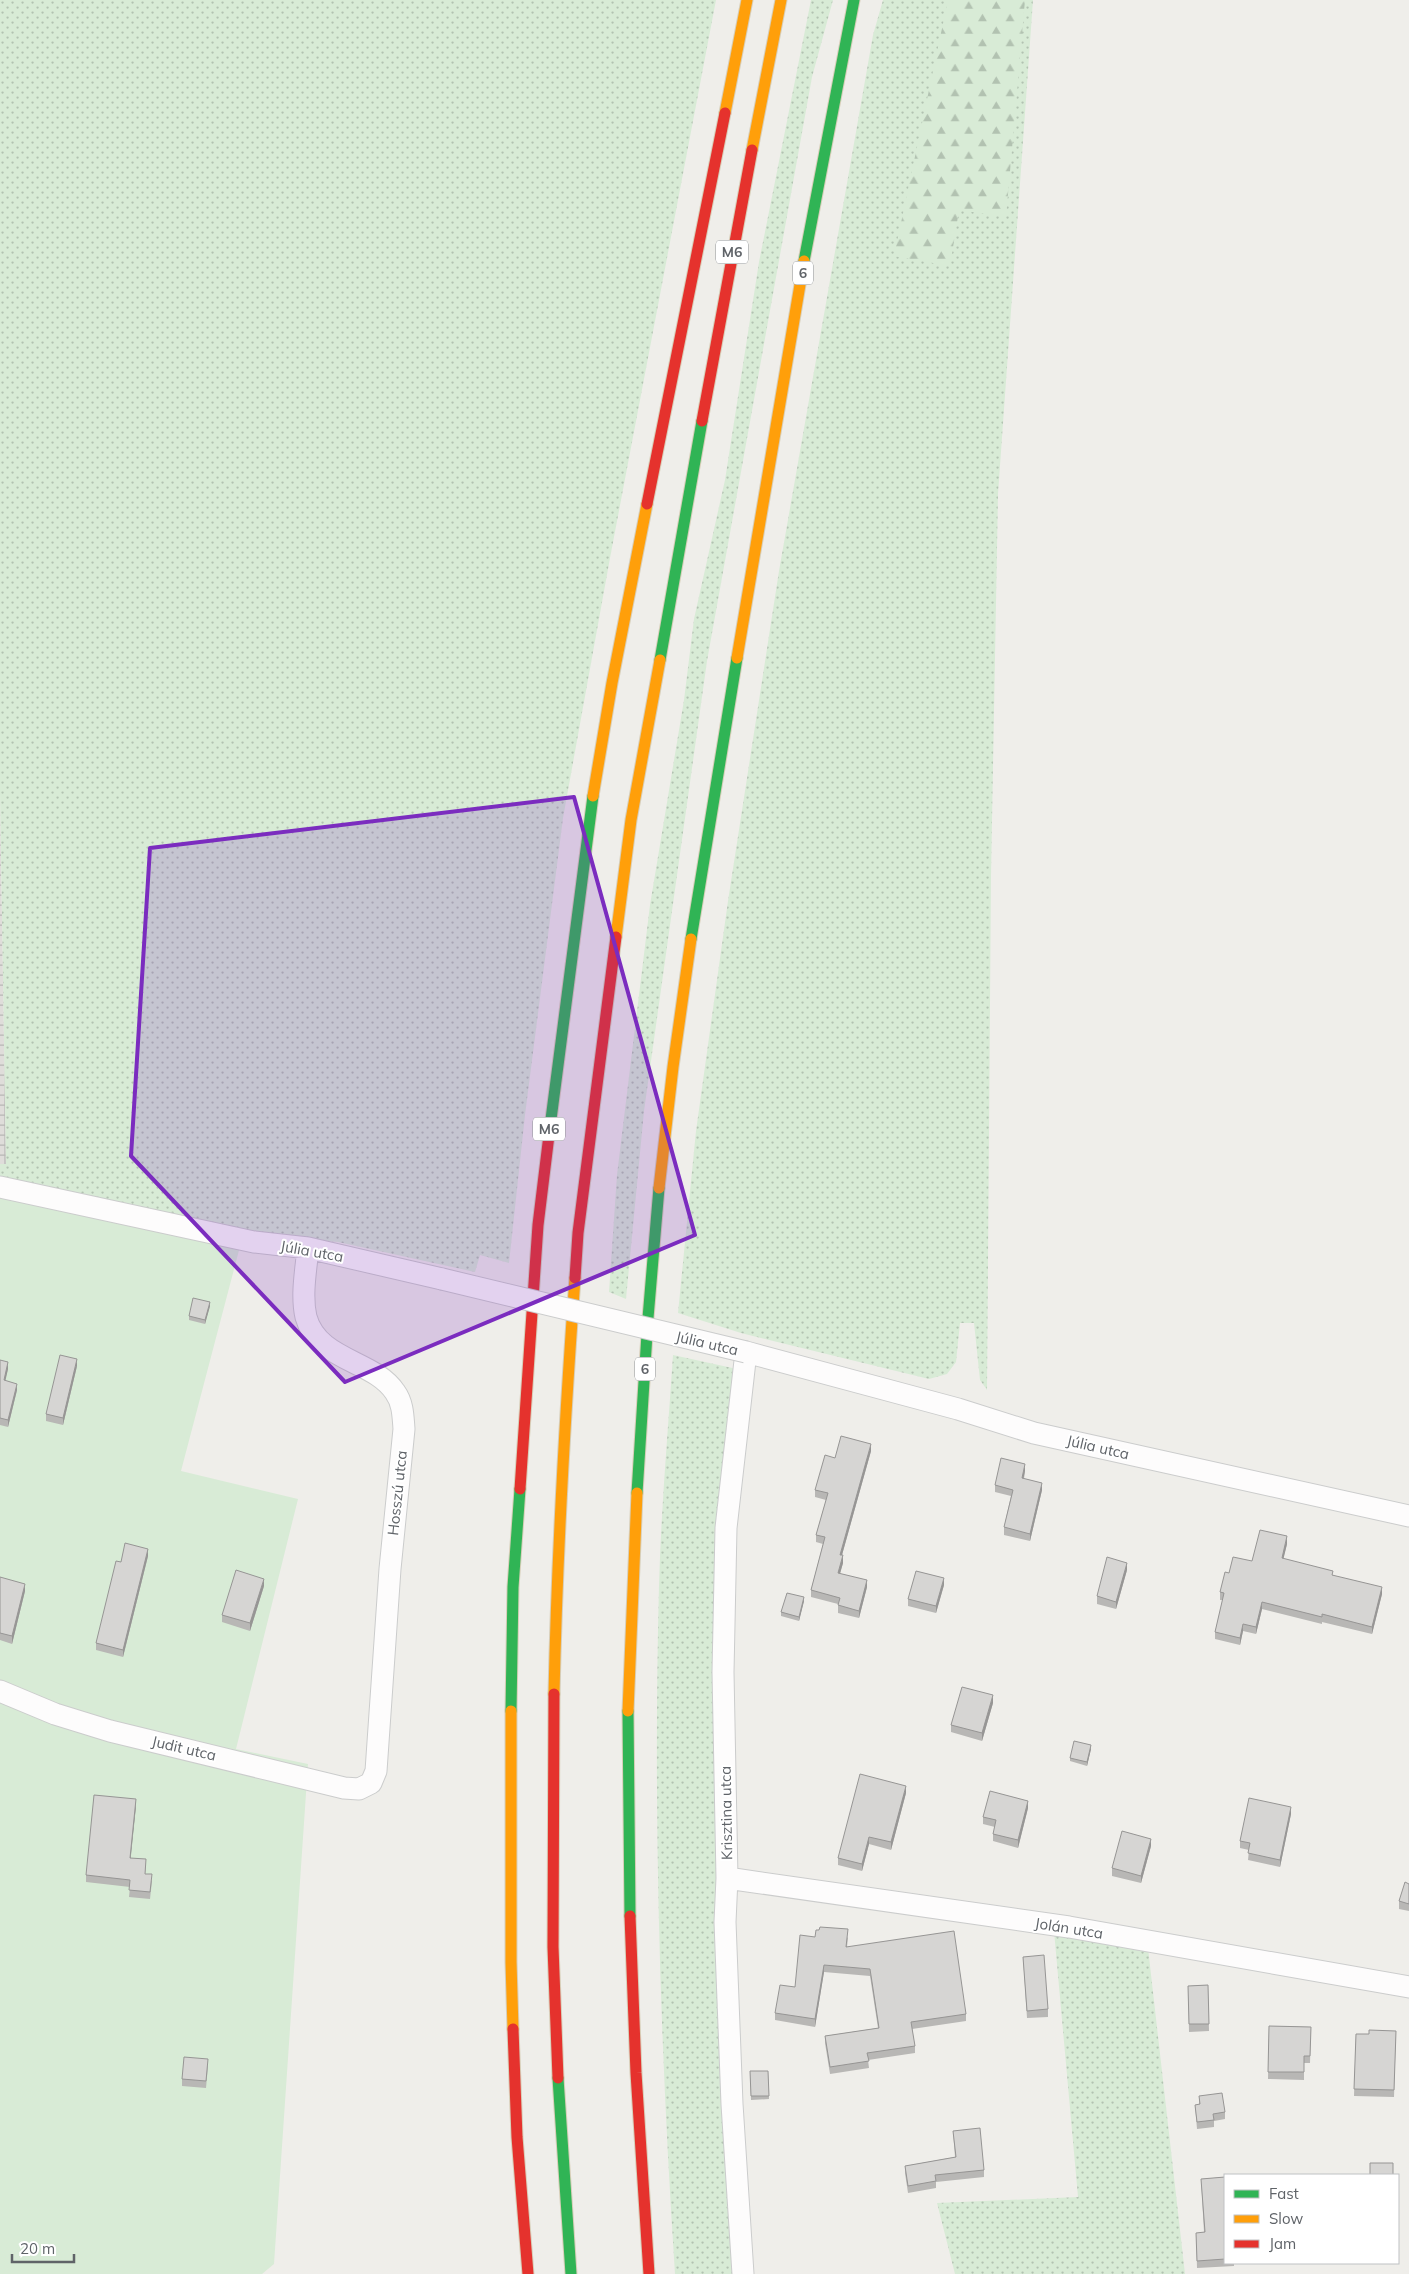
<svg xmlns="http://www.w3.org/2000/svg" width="1409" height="2274" viewBox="0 0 1409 2274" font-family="Mulish,sans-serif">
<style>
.industrial{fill:url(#industrial-grid)}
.grass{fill:url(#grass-dots)}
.forest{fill:url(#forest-firs)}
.garden{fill:#d8ebd6}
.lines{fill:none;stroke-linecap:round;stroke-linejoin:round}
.street-casing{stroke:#cbcccc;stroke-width:23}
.fast-casing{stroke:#d7ceb8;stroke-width:13}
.slow-casing{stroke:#d7ceb8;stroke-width:13}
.jam-casing{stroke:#d7ceb8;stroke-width:13}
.street{stroke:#fdfcfc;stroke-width:21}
.fast{stroke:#30b455;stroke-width:11}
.slow{stroke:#ff9f0a;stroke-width:11}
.jam{stroke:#e5322d;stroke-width:11}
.street-bridge-casing{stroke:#cbcccc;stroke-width:23;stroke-linecap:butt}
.street-bridge{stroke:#fdfcfc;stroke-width:21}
.wall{fill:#b8b7b5}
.shaded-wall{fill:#969594}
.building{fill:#d6d5d3;stroke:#969594}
.marked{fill:#7b2cbf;fill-opacity:0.2;stroke:#7b2cbf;stroke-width:4;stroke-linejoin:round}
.labels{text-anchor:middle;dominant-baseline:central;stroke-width:4;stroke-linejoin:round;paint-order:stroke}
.shield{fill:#fff;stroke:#8f9295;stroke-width:1}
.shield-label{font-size:14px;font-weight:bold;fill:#5f6368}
.street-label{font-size:15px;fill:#5f6368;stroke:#fff}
</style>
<defs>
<pattern id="industrial-grid" width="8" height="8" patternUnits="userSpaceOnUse" patternTransform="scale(1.25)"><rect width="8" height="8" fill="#dfddda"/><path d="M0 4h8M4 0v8" fill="none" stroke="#b8b7b5"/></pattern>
<pattern id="grass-dots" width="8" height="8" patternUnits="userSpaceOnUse" patternTransform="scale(1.25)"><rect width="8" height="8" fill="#d8ebd6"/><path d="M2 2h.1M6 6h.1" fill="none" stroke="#b2c2b1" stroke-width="1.8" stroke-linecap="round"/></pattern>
<pattern id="forest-firs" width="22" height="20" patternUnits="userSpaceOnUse" patternTransform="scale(1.25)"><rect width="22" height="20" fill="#d8ebd6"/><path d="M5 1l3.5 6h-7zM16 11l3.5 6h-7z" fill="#b2c2b1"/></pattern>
</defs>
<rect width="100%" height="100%" fill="#efeeea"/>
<!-- industrial -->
<path class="industrial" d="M0,793L6,1165L0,1164Z"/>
<!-- grass -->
<path class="grass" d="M0,0H716L610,558L563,818L525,1115L509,1263L480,1255L475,1272L338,1242L243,1235L0,1179V1164H6L0,793Z
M811,0H833L812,77L707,661L644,1111L626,1299L609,1292L617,1175L650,905L684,700L694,619L725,480L759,262Z
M883,0H1033L998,494L991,876L987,1390L980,1380L974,1323H960L956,1362L947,1374L929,1379L741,1333L678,1313L696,1131L728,901L779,571L873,35Z
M673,1355L737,1369L726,1528L743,2274H675C660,2045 653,1815 659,1586C661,1509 668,1432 673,1355Z
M1054,1931L1148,1948L1185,2274H955L937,2203L1078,2197Z"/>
<!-- forest -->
<path class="forest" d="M948,0H1025L1006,217L959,210L950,266L894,256Z"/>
<!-- garden -->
<path class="garden" d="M0,1179L243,1235L181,1471L298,1499L236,1749L308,1764L274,2264L262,2274H0Z"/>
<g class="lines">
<!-- street casing -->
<g class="street-casing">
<path id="street" d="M0,1187L254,1242L308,1248L442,1279
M0,1691L55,1714L110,1731L344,1788L359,1789L371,1783L376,1771L390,1569L404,1429C403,1416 403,1403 395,1392C374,1360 318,1361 306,1317C301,1295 306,1270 308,1248
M727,1878L1069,1927L1409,1987
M743,2274L732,2104L725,1922L727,1878L723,1672L726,1528L746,1352L958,1409L1034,1433L1409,1516"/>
</g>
<!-- fast casing -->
<g class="fast-casing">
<path id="fast" d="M804,261L854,0
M660,660L702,421
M691,939L737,658
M550,1127L593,796
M637,1493L648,1318L659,1188
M511,1711L513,1587L520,1489
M628,1711L630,1916
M558,2078L571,2274"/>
</g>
<!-- slow casing -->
<g class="slow-casing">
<path id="slow" d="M725,113L747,0
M752,150L781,0
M737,658L804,261
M593,796L612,683L647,504
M616,937L631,820L660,660
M659,1188L673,1067L691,939
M554,1694C557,1555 565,1416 575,1278
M511,1711V1962L513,2029
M628,1711L637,1493"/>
</g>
<!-- jam casing -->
<g class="jam-casing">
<path id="jam" d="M702,421L752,150
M647,504L725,113
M575,1278L578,1233L616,937
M520,1489L538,1225L550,1127
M554,1694L553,1947L558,2078
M630,1916L636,2073L649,2274
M513,2029L517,2137L528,2274"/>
</g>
<!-- street -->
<use href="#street" class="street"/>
<!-- fast -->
<use href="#fast" class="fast"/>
<!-- slow -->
<use href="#slow" class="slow"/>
<!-- jam -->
<use href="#jam" class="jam"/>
<!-- street-bridge casing -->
<g class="street-bridge-casing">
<path id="street-bridge" d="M442,1279L746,1352"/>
</g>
<!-- street-bridge -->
<use href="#street-bridge" class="street-bridge"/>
</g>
<!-- wall -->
<path class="wall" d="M210,1306L205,1324L189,1320V1316Z
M0,1360L8,1369L5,1380L17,1390L8,1427L0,1425Z
M77,1366L63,1425L46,1421V1414Z
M871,1451L842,1555L843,1563L840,1574L867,1587L859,1618L838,1613V1604L811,1597V1590L823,1544L816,1542V1535L826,1500L815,1497V1490L835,1458Z
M1025,1471L1024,1479L1042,1490L1030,1541L1004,1535V1527L1011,1496L995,1492V1485Z
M1287,1544L1283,1559L1333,1575L1382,1594L1372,1634L1322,1622V1624L1262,1609L1256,1634L1243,1631L1240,1645L1215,1639V1632L1223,1600H1220V1592L1229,1573Z
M148,1556L123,1657L96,1650V1643L121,1562Z
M1127,1570L1116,1609L1097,1604V1596Z
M0,1577L25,1591L12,1644L0,1640Z
M944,1585L936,1613L908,1606V1599Z
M264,1586L250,1631L222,1622V1615Z
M804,1601L799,1621L781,1616V1612Z
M993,1703L982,1741L951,1732V1725Z
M1091,1749L1087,1766L1070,1761V1758Z
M906,1793L891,1850L869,1844L862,1871L838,1865V1858Z
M136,1806L130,1858L146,1866L145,1874L152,1881L150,1899L129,1897L130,1887L86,1882V1875Z
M1028,1808L1018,1848L993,1841V1834L995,1827L983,1824V1817Z
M1291,1814L1280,1867L1248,1860L1249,1850L1240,1848V1841Z
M1151,1846L1141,1883L1112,1876V1868Z
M1409,1884V1911L1399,1909V1901Z
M848,1937L847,1947L966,2014V2021L912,2029L915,2046V2053L868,2060L869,2068L830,2074L825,2043V2036L878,2028L870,1976L824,1972L815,2027L775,2020V2013L795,1987Z
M1023,1957L1048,2009V2017L1027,2018Z
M1208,1985L1209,2031L1189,2032L1188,1986Z
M1269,2026L1311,2027L1310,2063H1304V2080L1268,2079Z
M1396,2031L1394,2097L1354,2096L1356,2034H1369Z
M208,2066L206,2088L182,2086V2079Z
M750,2071H768L769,2099L751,2100Z
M1199,2096L1225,2112V2119L1214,2121V2127L1197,2129L1195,2105L1199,2104Z
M953,2131L984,2170V2177L936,2182V2188L908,2193L905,2173V2166L955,2157Z
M1225,2177V2263H1234V2266L1197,2268L1196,2233L1204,2232L1201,2179Z"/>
<!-- shaded-wall -->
<path class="shaded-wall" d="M210,1302V1306L205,1324V1320Z
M77,1359V1366L63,1425V1418Z
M8,1362V1369L4,1387V1380Z
M17,1384V1390L8,1427V1420Z
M871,1444V1451L840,1562V1555Z
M1025,1464V1471L1022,1485V1478Z
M1042,1483V1490L1030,1541V1534Z
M1287,1536V1544L1282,1565V1558Z
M148,1549V1556L123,1657V1650Z
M843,1555V1563L838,1580V1573Z
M1127,1563V1570L1116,1609V1602Z
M944,1578V1585L936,1613V1606Z
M264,1579V1586L250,1631V1623Z
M867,1580V1587L859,1618V1611Z
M25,1584V1591L12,1644V1636Z
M1382,1587V1594L1372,1634V1627Z
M804,1597V1601L799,1621V1617Z
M1262,1602V1609L1256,1634V1627Z
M1243,1624V1631L1240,1645V1638Z
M993,1695V1703L982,1741V1733Z
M1091,1745V1749L1087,1766V1762Z
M906,1786V1793L891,1850V1842Z
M136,1799V1806L130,1865V1858Z
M1028,1801V1808L1018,1848V1840Z
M1291,1807V1814L1280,1867V1860Z
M869,1837V1844L862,1871V1864Z
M1151,1839V1846L1141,1883V1876Z
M824,1965V1972L815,2027V2019Z"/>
<!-- building -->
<path class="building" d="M193,1298L210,1302L205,1320L189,1316Z
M60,1355L77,1359L63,1418L46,1414Z
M0,1360L8,1362L4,1380L17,1384L8,1420L0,1418Z
M841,1436L871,1444L840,1555H843L838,1573L867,1580L859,1611L838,1605L840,1598L811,1590L825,1537L816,1535L828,1493L815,1490L825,1455L835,1458Z
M1001,1458L1025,1464L1022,1478L1042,1483L1030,1534L1004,1527L1013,1490L995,1485Z
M1260,1530L1287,1536L1282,1558L1333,1571L1332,1575L1382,1587L1372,1627L1322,1614V1617L1262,1602L1256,1627L1243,1624L1240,1638L1215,1632L1224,1593L1220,1592L1225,1572L1229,1573L1233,1557L1252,1561Z
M125,1543L148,1549L123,1650L96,1643L116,1561L121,1562Z
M1107,1557L1127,1563L1116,1602L1097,1596Z
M236,1570L264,1579L250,1623L222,1615Z
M916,1571L944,1578L936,1606L908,1599Z
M0,1577L25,1584L12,1636L0,1633Z
M787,1593L804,1597L799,1617L781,1612Z
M962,1687L993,1695L982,1733L951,1725Z
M1074,1741L1091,1745L1087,1762L1070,1758Z
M860,1774L906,1786L891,1842L869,1837L862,1864L838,1858Z
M990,1791L1028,1801L1018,1840L993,1834L996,1820L983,1817Z
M94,1795L136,1799L130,1858L146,1859L145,1874H152L150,1892L129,1890L130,1880L86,1875Z
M1249,1798L1291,1807L1280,1860L1248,1853L1250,1843L1240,1841Z
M1122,1831L1151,1839L1141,1876L1112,1868Z
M1405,1882L1409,1884V1904L1399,1901Z
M820,1927L848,1929L846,1947L954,1931L966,2014L911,2022L915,2046L867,2053L869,2061L830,2067L825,2036L879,2028L870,1969L824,1965L815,2019L775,2013L780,1985L795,1987L800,1935L815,1937L816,1930H819Z
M1044,1955L1048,2009L1027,2011L1023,1957Z
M1208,1985L1209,2024H1189L1188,1986Z
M1269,2026L1311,2027L1310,2056H1304V2072H1268Z
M1369,2030L1396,2031L1394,2090L1354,2089L1356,2034H1369Z
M184,2057L208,2059L206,2081L182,2079Z
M750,2071H768L769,2096H751Z
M1222,2093L1225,2112L1213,2114L1214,2120L1197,2122L1195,2105L1200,2104L1199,2096Z
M980,2128L984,2170L935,2175L936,2181L908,2186L905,2166L956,2157L953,2131Z
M1370,2163H1393V2175H1370Z
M1225,2177V2259L1197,2261L1196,2233L1205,2232L1201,2179Z"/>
<!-- marked area -->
<path class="marked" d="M574,797L695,1235L345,1382L131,1156L150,848Z"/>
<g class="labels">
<!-- shield labels -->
<g class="shield">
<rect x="716" y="240.5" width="32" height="23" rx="4"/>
<rect x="793" y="261.5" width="20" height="23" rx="4"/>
<rect x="533" y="1117.5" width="32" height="23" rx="4"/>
<rect x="635" y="1357.5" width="20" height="23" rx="4"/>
</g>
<g class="shield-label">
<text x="732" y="252">M6</text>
<text x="803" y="273">6</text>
<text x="549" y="1129">M6</text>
<text x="645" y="1369">6</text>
</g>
<!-- street labels -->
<g class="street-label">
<text transform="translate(312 1251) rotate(10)">Júlia utca</text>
<text transform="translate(707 1343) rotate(13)">Júlia utca</text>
<text transform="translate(1098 1447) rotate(13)">Júlia utca</text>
<text transform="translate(397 1493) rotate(-84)">Hosszú utca</text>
<text transform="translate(184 1748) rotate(13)">Judit utca</text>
<text transform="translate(726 1813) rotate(-91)">Krisztina utca</text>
<text transform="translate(1069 1928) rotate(9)">Jolán utca</text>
</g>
</g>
<!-- legend -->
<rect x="1224" y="2174" width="175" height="90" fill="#ffffff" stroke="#bfc1c3"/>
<rect x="1234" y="2190" width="25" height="8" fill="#30b455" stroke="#bfc1c3"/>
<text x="1269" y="2199" font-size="15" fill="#5f6368">Fast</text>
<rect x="1234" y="2215" width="25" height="8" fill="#ff9f0a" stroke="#bfc1c3"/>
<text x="1269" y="2224" font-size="15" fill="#5f6368">Slow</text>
<rect x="1234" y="2240" width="25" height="8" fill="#e5322d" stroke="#bfc1c3"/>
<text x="1269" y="2249" font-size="15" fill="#5f6368">Jam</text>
<!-- scale -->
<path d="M12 2254v8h62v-8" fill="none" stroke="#5f6368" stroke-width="2.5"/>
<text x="20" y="2254" font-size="15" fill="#5f6368" stroke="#ffffff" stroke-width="4" paint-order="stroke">20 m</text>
</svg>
